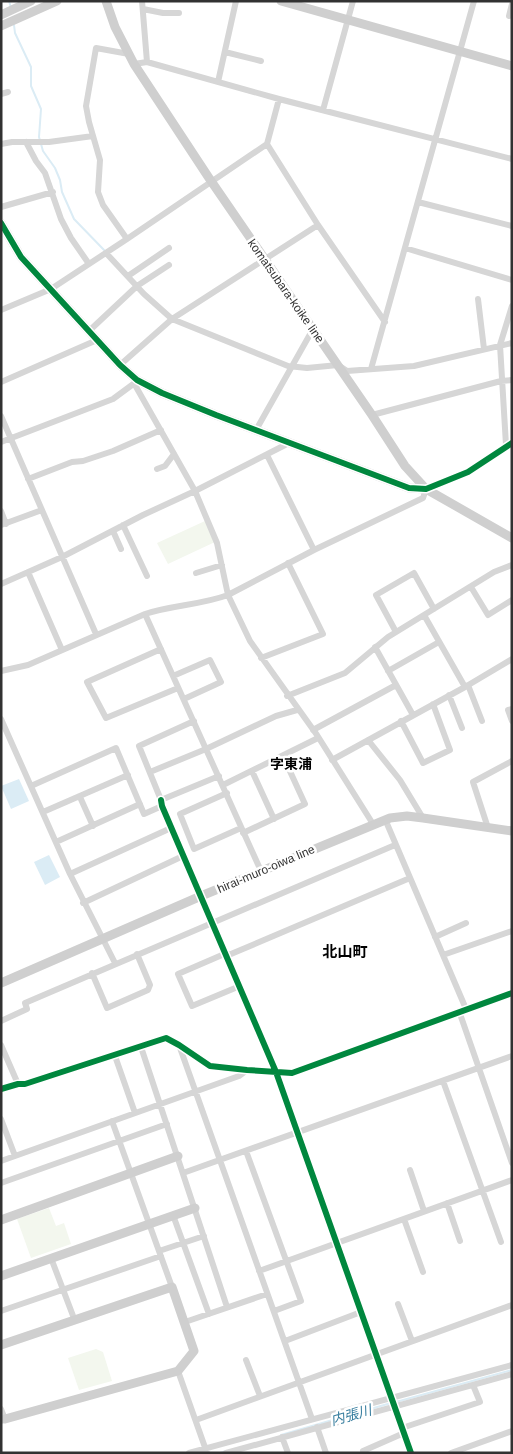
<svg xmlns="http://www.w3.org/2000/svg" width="513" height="1454" viewBox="0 0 513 1454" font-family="Arial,'Noto Sans JP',sans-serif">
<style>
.green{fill:#f3f7ee}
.water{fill:#dbecf5}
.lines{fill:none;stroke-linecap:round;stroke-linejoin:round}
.stream{stroke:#dbecf5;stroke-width:2}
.street{stroke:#d6d6d6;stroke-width:6}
.secondary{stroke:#cfcfcf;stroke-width:9}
.cycleway-casing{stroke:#fff;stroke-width:9}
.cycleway{stroke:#00873e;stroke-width:6}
.labels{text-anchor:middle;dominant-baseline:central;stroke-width:5;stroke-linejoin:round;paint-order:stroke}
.street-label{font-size:12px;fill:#323232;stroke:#fff}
.neighbourhood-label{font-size:14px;font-weight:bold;fill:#000;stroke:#fff}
.water-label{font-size:14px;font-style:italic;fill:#367d9e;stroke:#fff}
.quarter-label{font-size:15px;font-weight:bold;fill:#000;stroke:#fff}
</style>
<rect width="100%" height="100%" fill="#fff"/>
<!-- green -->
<path class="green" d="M205,521L215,542L168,564L157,543Z
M49,1208L56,1226L64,1223L71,1244L31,1258L17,1219Z
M96,1349L103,1352L112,1381L79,1390L68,1358Z"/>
<!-- water -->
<path class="water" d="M19,779L29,801L11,809L1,786Z
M49,855L60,877L45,885L34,862Z"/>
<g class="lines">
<!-- stream -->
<path class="stream" d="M9,1L11,8
M14,25L15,33L31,67V86L41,109L39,137L43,151L55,168L60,180L62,192L74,219L105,251
M396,1402L512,1370
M281,1435L391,1403
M220,1453L226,1451"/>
<!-- street -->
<path class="street" d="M142,1L147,62
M143,9L163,13H179
M509,16L512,4
M225,52L261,61
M134,64L147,62L279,99L512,159
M218,82L236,1
M1,94L8,92
M279,99L267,144L318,225L385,322
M323,110L353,1
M26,142L36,161L45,173L61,219L71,238L89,264
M1,144L12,142H49L93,136
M418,202L512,226
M1,207L53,192
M127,239L103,205L98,192L100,160L89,122L86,106L96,48L129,54
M405,248L512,280
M106,253L144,294L172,319L288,366L307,368L338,365L347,371L414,366L512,343
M128,276L169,248
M478,299L484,349
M1,310L51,289L127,239L267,144
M89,331L137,286L169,265
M120,365L172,319L318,225
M371,369L474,1
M1,382L97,340
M135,385L195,491L217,543L228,595L250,641L317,735L373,824
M372,415L501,381L512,380
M1,416L96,634
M256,430L313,329
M1,442L113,399L136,382
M506,445L500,345L512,306
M267,455L314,550
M157,469L165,466L174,454
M28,479L72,462L83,461L113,451L161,430
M1,511L6,524
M1,525L42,510
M123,525L147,576
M113,531L121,549
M28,572L62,650
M196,573L222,565
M1,584L62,557L143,515L195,491L289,443
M471,587L488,615L512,600
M145,614L261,871
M424,615L465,687
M396,632L376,595L414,573L434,609
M375,647L413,715
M161,649L87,682L106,718L178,688
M261,658L323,634L288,563
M1,671L28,665L145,614C172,605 201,605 228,595L314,550L423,498L426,489L468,472L512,443
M388,671L439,642
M173,676L210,660L221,682L184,699
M468,685L482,721
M449,695L462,728
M287,696L345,673L388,637L494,572L512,565
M512,709L508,710L512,721
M1,719L70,874L115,963
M194,721L139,746L161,800L219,776
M401,721L423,763L450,750L433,704
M313,730L396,685
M368,740L400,780L423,818
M332,760L465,687L512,659
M252,771L274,819
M150,772L206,749L276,716L297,710
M223,785L318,738
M31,786L116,748L144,814L162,806
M227,793L180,814L194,849L241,828
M80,797L93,826
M161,800L162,806L276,1072L411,1453
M43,812L128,775
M385,819L466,1009
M488,828L473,782L512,761
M243,833L305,804L283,756
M56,842L140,804
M70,874L171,828
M83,903L183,856
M435,937L466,923
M443,955L512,931
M92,973L107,1008L148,990L150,985L137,954
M240,986L192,1006L178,974L222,955L231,954L410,878
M459,1011L512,1163
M1,1021L27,1009L25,1003L395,845
M1,1045L18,1084
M179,1045L312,1419
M141,1047L227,1307
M115,1056L135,1113
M443,1081L501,1242
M1,1089L18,1084H25L166,1038L179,1045L210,1066L247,1070L292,1073L512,993
M1,1119L15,1156
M112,1121L172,1287
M246,1151L301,1301L274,1311
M1,1161L239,1076L247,1070
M410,1170L424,1211
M183,1173L512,1056
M1,1183L167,1124
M447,1203L460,1241
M173,1215L209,1314
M404,1219L423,1272
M159,1251L204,1236
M51,1258L75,1321
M259,1271L512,1180
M398,1304L412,1341
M1,1311L161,1256
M185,1322L267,1294
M285,1341L361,1312
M246,1360L260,1396
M178,1371L207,1453
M1,1409L5,1419L1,1421
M196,1420L512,1305
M317,1427L326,1453
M402,1428L480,1402L473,1385
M282,1437L288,1453
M189,1453L512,1365
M226,1453L512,1374
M364,1453L363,1451L404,1433
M451,1453L512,1431"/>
<!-- secondary -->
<path class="secondary" d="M106,1L115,27L134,64L209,178L372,415L405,466L426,489L512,538
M281,1L512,66
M1,15L31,1
M1,26L57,1
M1,223L21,257L120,365L137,380L162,393L216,415L409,488L426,489
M1,983L201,896L390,818L407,816L423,818L512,831
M1,1220L178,1156
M1,1276L195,1208
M1,1345L172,1287L194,1351L178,1371L5,1419"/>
<!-- cycleway casing -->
<g class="cycleway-casing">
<path id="cycleway" d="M1,223L21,257L120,365L137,380L162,393L216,415L409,488L426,489L468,472L512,443
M161,800L162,806L276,1072L411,1453
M1,1089L18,1084H25L166,1038L179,1045L210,1066L247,1070L292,1073L512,993"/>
</g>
<!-- cycleway -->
<use href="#cycleway" class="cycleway"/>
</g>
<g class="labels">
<!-- street labels -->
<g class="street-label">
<text transform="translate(286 291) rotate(55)">komatsubara-koike line</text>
<text transform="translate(266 869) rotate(-23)">hirai-muro-oiwa line</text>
</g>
<!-- neighbourhood labels -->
<g class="neighbourhood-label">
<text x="291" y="764">字東浦</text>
</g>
<!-- water labels -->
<g class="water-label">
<text transform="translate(351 1415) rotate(-16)">内張川</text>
</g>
<!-- quarter labels -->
<g class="quarter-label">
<text x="345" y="951">北山町</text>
</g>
</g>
<!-- border -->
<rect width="513" height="1454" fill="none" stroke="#323232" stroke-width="5"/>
</svg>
